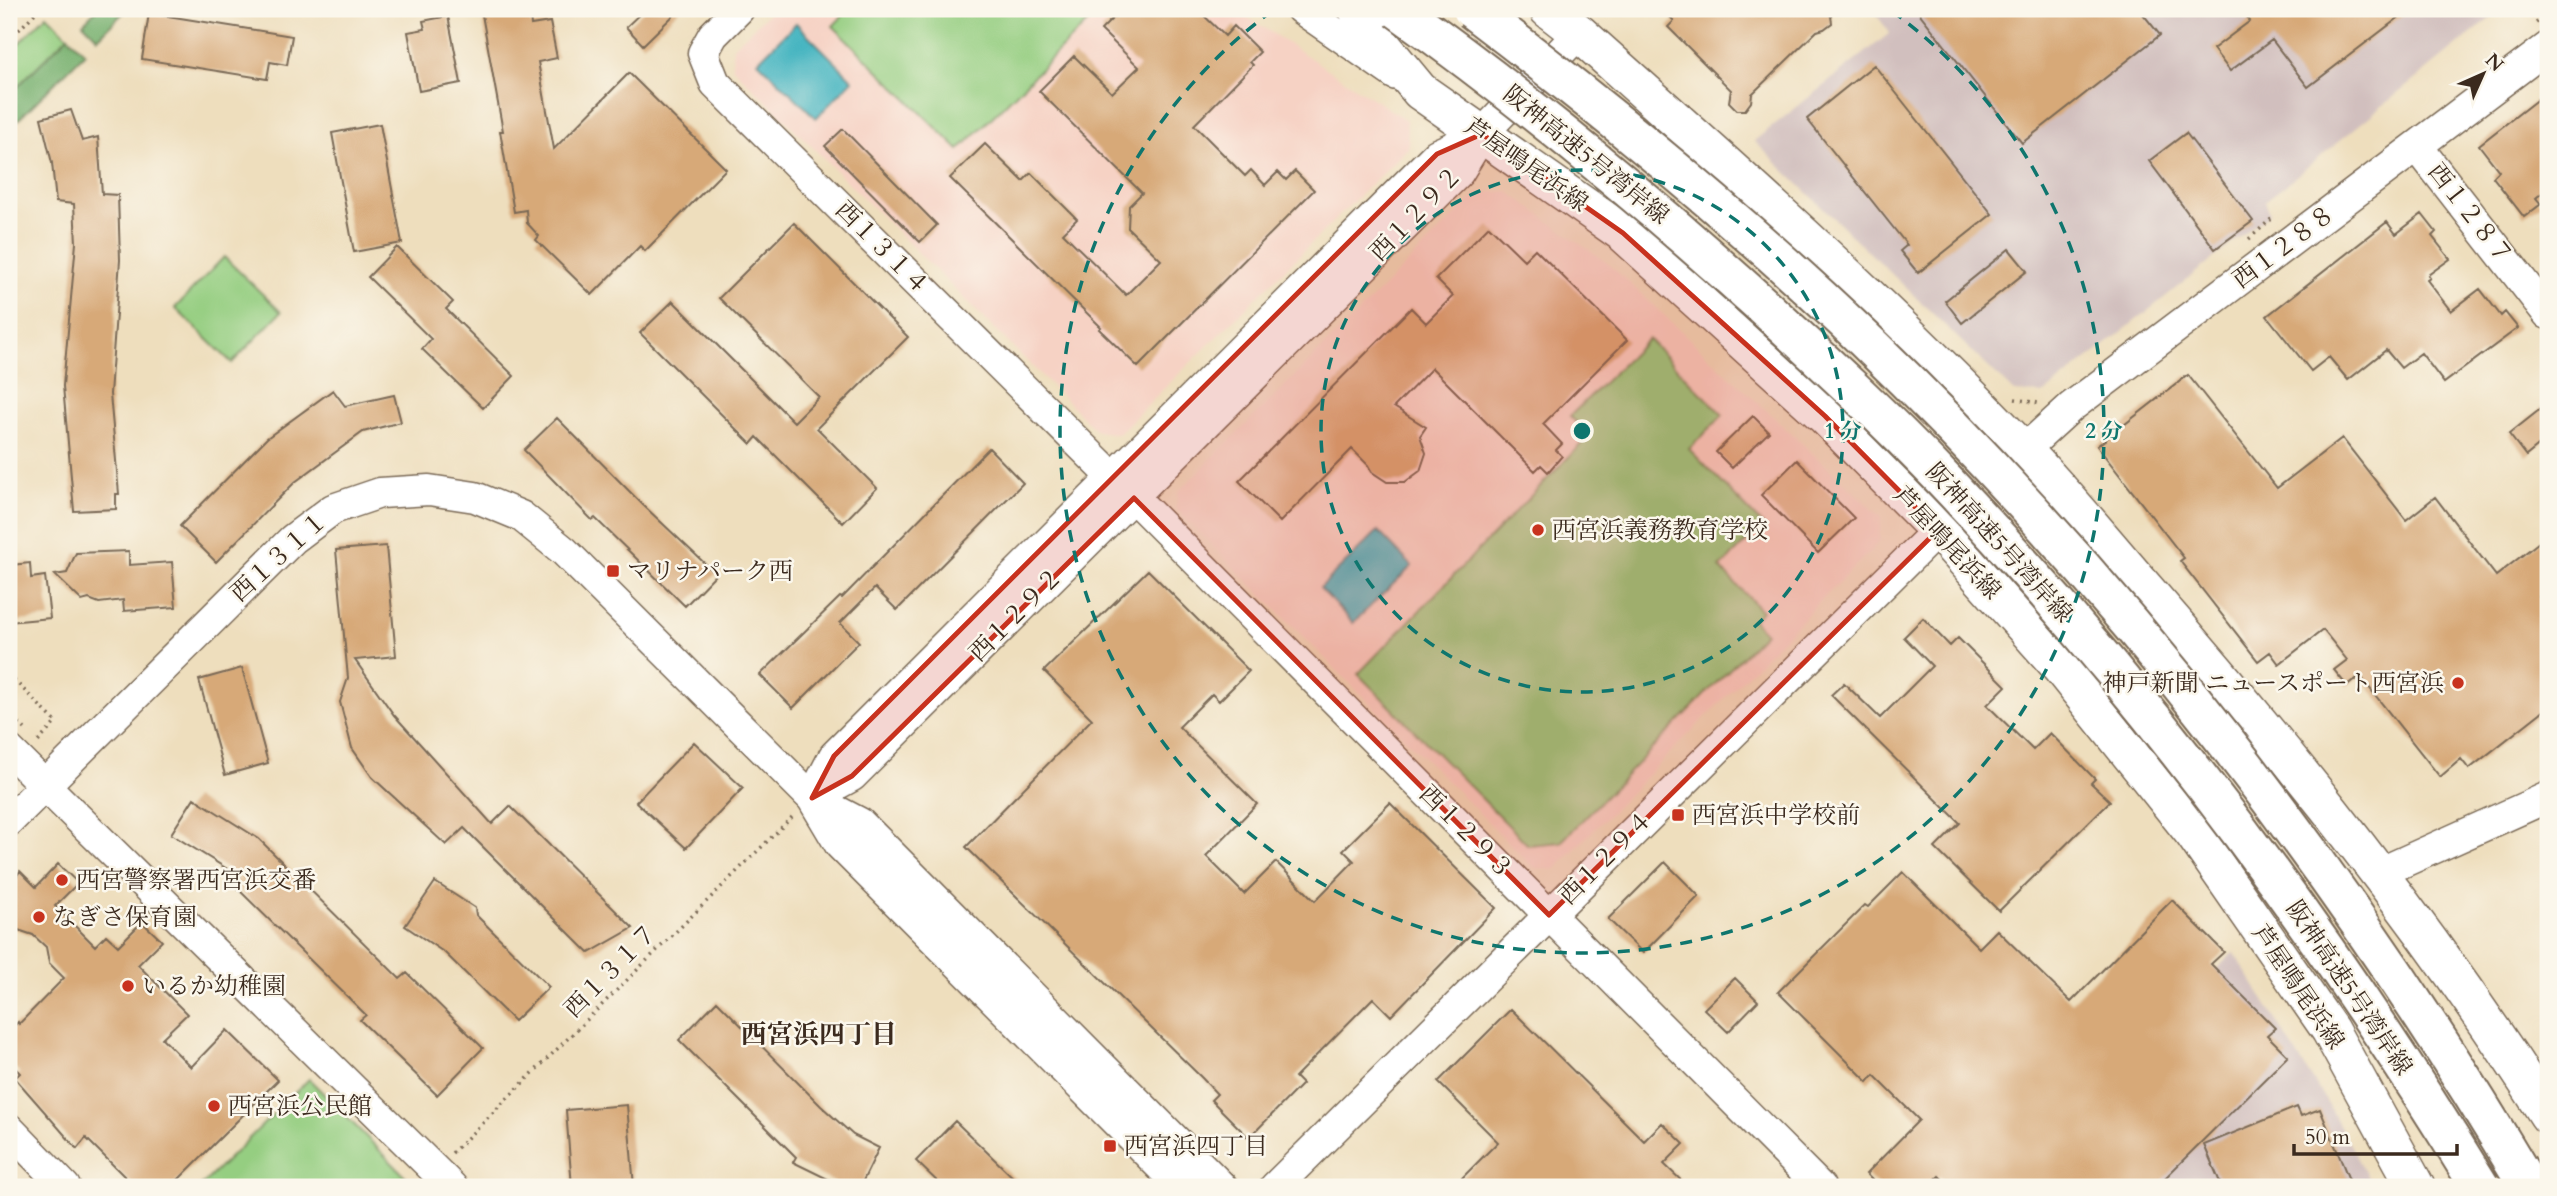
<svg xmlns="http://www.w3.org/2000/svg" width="2557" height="1196" viewBox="0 0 2557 1196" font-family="Cardo,'Noto Serif JP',serif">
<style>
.built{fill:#f6d2c4}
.industrial{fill:#d1bfbe}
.green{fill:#95ce81;stroke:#687c50;stroke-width:2}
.forest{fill:#78b16f;stroke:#5a6e46;stroke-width:2}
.water{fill:#46b5c1;stroke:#407070;stroke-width:2}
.building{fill:#d7a978}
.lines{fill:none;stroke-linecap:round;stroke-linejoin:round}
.minor-casing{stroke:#7a6956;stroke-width:33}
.major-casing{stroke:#7a6956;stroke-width:40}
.path{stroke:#7a6956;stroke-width:3.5;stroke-dasharray:2 5;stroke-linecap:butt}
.minor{stroke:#fff;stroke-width:30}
.major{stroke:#fff;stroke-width:37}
.highway-bridge-casing{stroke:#7a6956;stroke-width:42;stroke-linecap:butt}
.highway-bridge{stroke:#fff;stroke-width:38}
.marked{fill:#c8321e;fill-opacity:0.2;stroke:#c8321e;stroke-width:5;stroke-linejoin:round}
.ring{fill:none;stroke:#0f766e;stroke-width:3.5;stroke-dasharray:12 9}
.poi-dot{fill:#c8321e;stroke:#fbf7ec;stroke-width:2.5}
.labels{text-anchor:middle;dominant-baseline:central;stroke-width:5;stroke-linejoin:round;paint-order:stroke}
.street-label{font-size:24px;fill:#3b2a1e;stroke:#fbf7ec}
.poi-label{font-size:24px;fill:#3b2a1e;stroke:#fbf7ec;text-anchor:start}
.neighbourhood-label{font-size:26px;font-weight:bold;fill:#3b2a1e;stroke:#fbf7ec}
.centre{fill:#0f766e;stroke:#fbf7ec;stroke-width:3.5}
.ring-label{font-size:21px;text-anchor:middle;font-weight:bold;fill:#0f766e;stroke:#fbf7ec;stroke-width:5;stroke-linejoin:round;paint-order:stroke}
</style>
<rect width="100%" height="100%" fill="#fbf7ec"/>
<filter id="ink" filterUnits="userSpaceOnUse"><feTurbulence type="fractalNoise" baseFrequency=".0143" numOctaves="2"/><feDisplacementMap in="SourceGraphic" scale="14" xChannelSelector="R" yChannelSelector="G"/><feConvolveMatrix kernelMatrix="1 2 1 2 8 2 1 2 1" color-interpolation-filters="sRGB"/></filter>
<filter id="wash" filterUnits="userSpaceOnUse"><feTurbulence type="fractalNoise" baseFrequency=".00686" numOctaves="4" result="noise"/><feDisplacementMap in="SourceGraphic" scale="28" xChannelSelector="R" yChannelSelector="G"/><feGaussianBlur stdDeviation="1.57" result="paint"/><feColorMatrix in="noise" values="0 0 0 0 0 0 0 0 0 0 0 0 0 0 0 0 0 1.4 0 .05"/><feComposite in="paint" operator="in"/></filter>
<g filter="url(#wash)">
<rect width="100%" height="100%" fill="#eedebd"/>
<!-- built -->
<path class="built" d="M773,9H1235L1406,120L1409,147L1118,434L1097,431L732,67L733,47Z
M1507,191L1610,265L1881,517L1879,542L1554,870L1534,868L1176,509L1178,492L1478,193Z"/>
<!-- industrial -->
<path class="industrial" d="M1872,9H2502L2265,201L2270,213L2044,394L2014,392L1754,141L1890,33Z
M2234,952L2330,1108L2372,1185L2368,1187H1939L2048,1078L2078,1105Z"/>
<!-- green -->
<path class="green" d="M849,9H1101L959,150L833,26Z
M47,15L68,36L9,95V53Z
M224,257L281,312L232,363L175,308Z
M1648,339L1723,415L1689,449L1763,525L1720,568L1762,611L1753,620L1765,633L1561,842L1528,845L1358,674L1589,436L1570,416Z
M309,1079L409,1180L401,1187H200Z"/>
<!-- forest -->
<path class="forest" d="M97,9H127L98,38L83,23Z
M68,36L85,53L9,129V95Z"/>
<!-- water -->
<path class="water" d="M796,23L853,80L816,118L758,61Z
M1378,531L1412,566L1353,623L1320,588Z"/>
<g id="blocks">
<!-- building -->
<path class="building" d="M481,9H529L531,25L550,22L557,58L538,62L554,149L629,73L726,169L645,251L640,246L592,295L536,240L539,236L527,223L526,210L514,212L500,131H503Z
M645,9H680L643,45L626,27Z
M1122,9H1197L1225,36L1234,26L1260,52L1250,62L1253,65L1194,125L1245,176L1251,170L1265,185L1278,172L1286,180L1295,171L1314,190L1138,367L1099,329L1101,327L950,178L985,144L1023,181L1031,173L1077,219L1063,233L1126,295L1161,260L1128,228L1129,206L1142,193L1039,91L1074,56L1112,93L1139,67L1101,30Z
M1663,9H1824L1831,16L1832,23L1824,29L1817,31L1752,94L1751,102L1745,110H1737L1729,102L1731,90L1668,27L1674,21Z
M1916,9H2139L2160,35L2022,143Z
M2241,9H2410L2308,87L2272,40L2230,71L2213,49L2250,21Z
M149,13L292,36L287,65L270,62L267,79L142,59Z
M448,16L461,83L419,91L408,32L425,29L423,21Z
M1874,65L1992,214L1918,273L1900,251L1907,245L1807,119Z
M2548,91V188L2536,198L2541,204L2524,217L2493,177L2499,171L2479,145Z
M71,110L82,141L98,137L102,194L118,195L120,260L110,394L119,494H116V509L74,511L63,386L76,243L74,204L56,202L52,163L41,118Z
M380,124L402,243L354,252L332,133Z
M843,129L937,225L920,242L825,146Z
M2186,133L2253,221L2215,249L2149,161Z
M2422,214L2436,232L2432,236L2450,259L2428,275L2430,278L2427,280L2451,311L2480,289L2501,316L2505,312L2518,328L2444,383L2421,353L2401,368L2386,350L2348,380L2329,357L2311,371L2267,316L2387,222L2396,234Z
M794,223L908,337L817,428L877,488L843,523L757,437L751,444L640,333L673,301L794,422L819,397L719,298Z
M1489,226L1524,260L1535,249L1627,340L1543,424L1562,444L1556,450L1562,456L1548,472L1541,465L1535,471L1432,368L1394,407L1426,427L1420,436L1426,453L1420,471L1405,482H1387L1372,472L1368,465L1352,449L1280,522L1239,481L1411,308L1426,323L1453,296L1436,279Z
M397,247L453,302L446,309L514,376L483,408L422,349L431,339L368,277Z
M2009,249L2027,271L1962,323L1945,301Z
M2188,375L2277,488L2342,438L2406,520L2435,497L2496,576L2548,535V590L2539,597L2548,609V707L2469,769L2461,759L2440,777L2360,676L2347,686L2334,670L2347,660L2323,630L2279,664L2270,652L2258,661L2180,561L2184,558L2097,446Z
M333,390L345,406L394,395L401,422L363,432L295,482L216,562L180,526L267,438Z
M2548,403V438L2526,456L2509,434Z
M1753,416L1769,432L1732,468L1716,452Z
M557,418L643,505L716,574L685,606L595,518L592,520L524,450Z
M989,448L1023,483L897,610L875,588L840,623L859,642L793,708L760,675L840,597L842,598Z
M1797,460L1854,518L1818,553L1761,495Z
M386,546L396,656L355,660L394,715L492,824L510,806L633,928L589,953L464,828L446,845L372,777L352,748L340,702L348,678L336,550Z
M129,551V565L172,562L176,607L124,611L123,600L99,603L89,599L82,601L55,575L67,573L76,553Z
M30,563L31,578L45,576L50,618L9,622V580H12L11,565Z
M1148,570L1249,671L1219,701L1212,694L1179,727L1257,804L1206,856L1244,894L1276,862L1315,901L1354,861L1343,850L1390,803L1496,908L1391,1016L1373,998L1295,1077L1302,1084L1249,1138L1211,1100L1217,1094L1202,1078L966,847L1092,719L1044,671Z
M1923,618L1950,646L1958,638L2006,686L1987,705L2033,750L2050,733L2095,779L2091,783L2110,801L1999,911L1935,848L1960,823L1831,695L1844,683L1880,718L1932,666L1904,637Z
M242,668L268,763L225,775L199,680Z
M694,742L743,788L686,848L636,802Z
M194,798L259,839L400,979L407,973L483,1048L437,1095L360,1020L366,1015L233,884L240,877L171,834Z
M1665,862L1699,896L1643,953L1608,919Z
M58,864L78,883L55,906L95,946L106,935L118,946L142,922L162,941L138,965L187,1014L162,1038L191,1067L227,1030L278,1080L171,1187H135L86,1138L77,1149L15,1078L20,1073L9,1062V1031L18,1022L19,1024L64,978L49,963L46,947L33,935L9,927V887L20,871L36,887Z
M1903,872L1979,948L1997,930L2071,1002L2172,900L2224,952L2211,964L2275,1028L2267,1035L2288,1056L2156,1187H1950L1939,1176L1928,1187H1879L1866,1174L1919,1120L1874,1075L1868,1082L1778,992L1865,905L1868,907Z
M435,882L475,908L476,915L549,987L514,1021L445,953L405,926Z
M1735,978L1758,1001L1728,1032L1704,1009Z
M717,1001L821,1106L853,1135L879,1148L860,1187H844L793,1162L796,1157L679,1040Z
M1511,1009L1644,1141L1662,1123L1684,1144L1664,1164L1688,1187H1453L1498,1142L1438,1082Z
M627,1105L634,1187H572L566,1110Z
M2297,1107L2301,1116L2320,1109L2352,1187H2222L2204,1145Z
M955,1121L1023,1187H943L916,1161Z"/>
</g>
</g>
<g filter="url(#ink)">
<use href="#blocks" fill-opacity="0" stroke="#7a6956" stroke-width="2"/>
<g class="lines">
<!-- minor casing -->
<g class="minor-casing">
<path id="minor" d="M739,9L713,35L703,53L715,83L1134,498L1820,1187
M1301,9L1396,75
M2417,146L2548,314
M2024,450L2071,407L2548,47
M9,750L452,1187
M812,798L852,776L1459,172L1482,134L1579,33
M812,798L834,756L1437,154L1482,134
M812,798L860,823L1222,1187
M9,821L293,539L333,509L380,493L429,490L475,497L521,516L564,551L812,798L840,845L1181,1187
M2379,873L2548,797
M9,1129L65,1187
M1275,1187L1938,530"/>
</g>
<!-- major casing -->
<g class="major-casing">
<path id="major" d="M1357,9L1372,33L1420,91L1623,233L1825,416L1938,530L2061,668L2194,834L2330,1030L2416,1187
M1548,9L1579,33C1730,168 1882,302 2022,449C2066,494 2106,544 2148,592C2292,757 2430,930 2548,1115"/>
</g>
<!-- path -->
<path class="path" d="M2536,23L2548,14
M9,40L39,9
M2249,239L2270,220L2276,218
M2015,399L2038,403
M9,675L56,722L38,742
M9,713L25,729
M452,1153L793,816"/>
<!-- minor -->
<use href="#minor" class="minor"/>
<!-- major -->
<use href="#major" class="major"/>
<!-- highway-bridge casing -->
<g class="highway-bridge-casing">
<path id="highway-bridge" d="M1398,9C1525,100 1646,200 1762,305C1823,361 1885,418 1943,479C2147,693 2326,935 2480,1187
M1472,9C1608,112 1740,220 1864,339C2123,588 2346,878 2529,1187"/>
</g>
<!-- highway-bridge -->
<use href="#highway-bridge" class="highway-bridge"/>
</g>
</g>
<!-- marked area -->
<path class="marked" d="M1482,134L1623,233L1825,416L1938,530L1549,915L1134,498L852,776L812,798L834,756L1437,154Z"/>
<!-- distance rings -->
<g class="ring">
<circle cx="1582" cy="431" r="261"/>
<path d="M1892 11A522 522 0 1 1 1272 11"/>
</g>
<!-- markers -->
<g class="poi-dot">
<circle cx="1538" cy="530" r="7"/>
<rect x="606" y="564" width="14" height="14" rx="3.5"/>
<circle cx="2458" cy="683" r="7"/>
<rect x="1671" y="808" width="14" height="14" rx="3.5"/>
<circle cx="62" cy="880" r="7"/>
<circle cx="39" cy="917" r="7"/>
<circle cx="128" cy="986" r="7"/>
<circle cx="214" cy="1106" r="7"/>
<rect x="1103" y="1139" width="14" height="14" rx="3.5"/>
</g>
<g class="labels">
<!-- street labels -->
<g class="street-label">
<text transform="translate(1586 155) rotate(39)">阪神高速5号湾岸線</text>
<text transform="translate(1526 165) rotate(35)">芦屋鳴尾浜線</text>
<text transform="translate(1416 214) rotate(-46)">西１２９２</text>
<text transform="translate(2470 214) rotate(52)">西１２８７</text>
<text transform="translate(2284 247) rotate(-37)">西１２８８</text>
<text transform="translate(882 248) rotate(45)">西１３１４</text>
<text transform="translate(1947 543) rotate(47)">芦屋鳴尾浜線</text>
<text transform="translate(1999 543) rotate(48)">阪神高速5号湾岸線</text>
<text transform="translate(279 557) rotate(-42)">西１３１１</text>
<text transform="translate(1016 615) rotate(-45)">西１２９２</text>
<text transform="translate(1466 832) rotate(45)">西１２９３</text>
<text transform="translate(1606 858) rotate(-45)">西１２９４</text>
<text transform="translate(611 971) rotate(-45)">西１３１７</text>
<text transform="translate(2298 987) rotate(56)">芦屋鳴尾浜線</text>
<text transform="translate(2349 988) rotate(56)">阪神高速5号湾岸線</text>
</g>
<!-- poi labels -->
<g class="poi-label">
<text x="1552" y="530">西宮浜義務教育学校</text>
<text x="627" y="571">マリナパーク西</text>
<text x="2444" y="683" text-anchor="end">神戸新聞 ニュースポート西宮浜</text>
<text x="1692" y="815">西宮浜中学校前</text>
<text x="76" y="880">西宮警察署西宮浜交番</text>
<text x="53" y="917">なぎさ保育園</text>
<text x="142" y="986">いるか幼稚園</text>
<text x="228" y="1106">西宮浜公民館</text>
<text x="1124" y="1146">西宮浜四丁目</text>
</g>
<!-- neighbourhood labels -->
<g class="neighbourhood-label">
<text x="819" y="1034">西宮浜四丁目</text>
</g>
</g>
<circle cx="1582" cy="431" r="10" class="centre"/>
<g class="ring-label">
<text x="1843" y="438">1 分</text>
<text x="2104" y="438">2 分</text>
</g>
<!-- margin -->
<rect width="2557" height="1196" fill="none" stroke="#fbf7ec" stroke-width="35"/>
<!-- north arrow -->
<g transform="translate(2483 74) rotate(45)" stroke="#fbf7ec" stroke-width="5" paint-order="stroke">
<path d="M0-5L12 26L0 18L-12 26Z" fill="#3b2a1e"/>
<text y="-10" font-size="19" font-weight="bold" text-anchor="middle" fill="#3b2a1e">N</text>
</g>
<!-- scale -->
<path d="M2294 1144v10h163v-10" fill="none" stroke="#3b2a1e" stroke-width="3.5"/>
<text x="2305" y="1144" font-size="21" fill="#3b2a1e" stroke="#fbf7ec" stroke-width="5" paint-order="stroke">50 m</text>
</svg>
